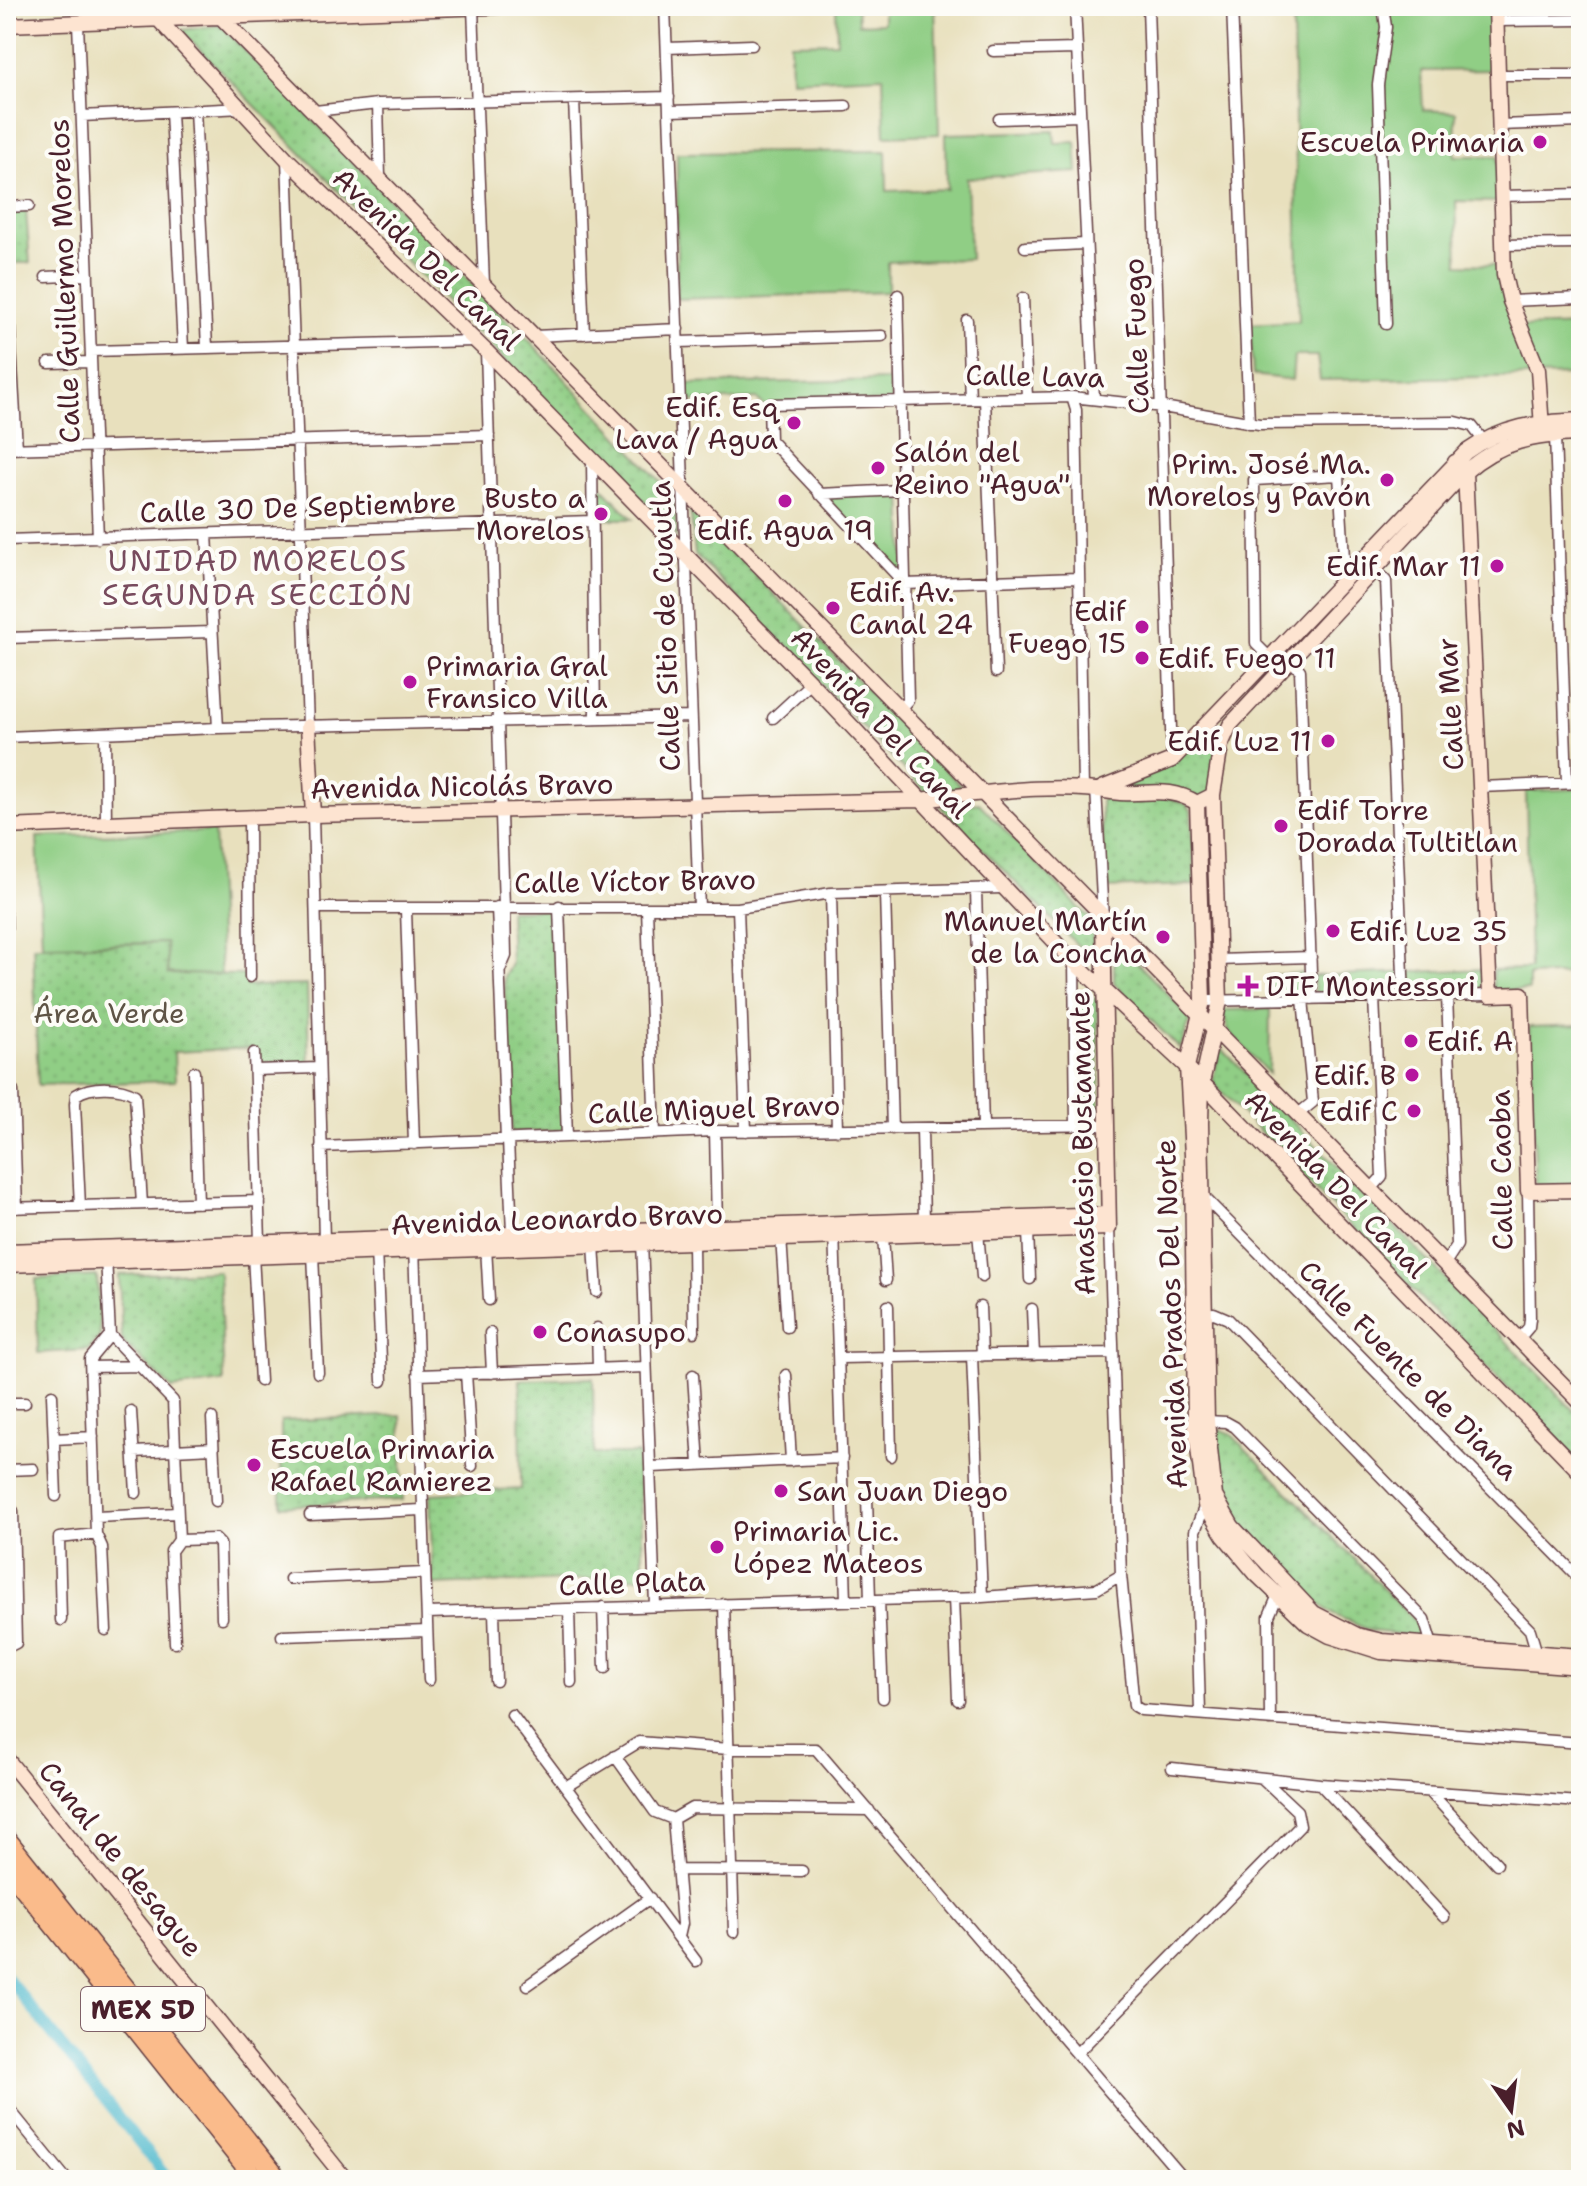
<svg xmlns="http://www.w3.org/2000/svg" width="1587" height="2186" viewBox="0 0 1587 2186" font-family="'Shantell Sans',sans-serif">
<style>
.grass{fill:#90ce85;stroke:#6d7658;stroke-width:2}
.park{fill:url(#park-dots);stroke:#6d7658;stroke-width:2}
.garden{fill:url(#garden-furrows);stroke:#6d7658;stroke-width:2}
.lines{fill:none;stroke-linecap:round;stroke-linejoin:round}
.canal{stroke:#4fb9cd;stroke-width:11}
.street-casing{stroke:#623c41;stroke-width:13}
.secondary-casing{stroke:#623c41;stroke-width:17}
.highway-casing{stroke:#623c41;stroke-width:21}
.street{stroke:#fff;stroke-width:10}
.secondary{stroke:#fde4d1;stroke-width:14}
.highway{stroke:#fabb8b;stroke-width:18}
.poi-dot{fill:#b5179e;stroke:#fdfcf7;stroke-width:3}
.labels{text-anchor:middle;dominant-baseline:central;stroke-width:8;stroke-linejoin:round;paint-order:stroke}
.shield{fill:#fdfcf7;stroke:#806168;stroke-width:2}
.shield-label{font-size:26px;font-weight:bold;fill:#4a1f2b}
.poi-label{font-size:28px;fill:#4a1f2b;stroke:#fdfcf7;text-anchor:start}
.street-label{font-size:28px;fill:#4a1f2b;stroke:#fdfcf7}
.park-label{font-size:28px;fill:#5f5446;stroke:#fdfcf7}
.neighbourhood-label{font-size:30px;letter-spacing:2px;fill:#784b5e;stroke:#fdfcf7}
</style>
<defs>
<pattern id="park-dots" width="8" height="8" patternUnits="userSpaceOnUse" patternTransform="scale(2)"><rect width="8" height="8" fill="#90ce85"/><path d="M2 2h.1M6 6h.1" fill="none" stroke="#7eb073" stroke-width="1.8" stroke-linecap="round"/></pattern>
<pattern id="garden-furrows" width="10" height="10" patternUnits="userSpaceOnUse" patternTransform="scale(2)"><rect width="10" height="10" fill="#90ce85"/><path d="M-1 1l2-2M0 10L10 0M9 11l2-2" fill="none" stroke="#7eb073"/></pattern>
</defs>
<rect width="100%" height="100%" fill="#fdfcf7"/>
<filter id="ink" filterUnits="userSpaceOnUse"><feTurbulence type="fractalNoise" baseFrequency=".0125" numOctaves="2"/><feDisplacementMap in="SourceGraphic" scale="16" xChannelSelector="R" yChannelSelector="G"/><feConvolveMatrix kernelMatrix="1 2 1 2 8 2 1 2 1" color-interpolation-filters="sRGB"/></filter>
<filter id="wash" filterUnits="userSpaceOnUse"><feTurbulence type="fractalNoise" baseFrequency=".006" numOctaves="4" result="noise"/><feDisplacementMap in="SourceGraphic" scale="32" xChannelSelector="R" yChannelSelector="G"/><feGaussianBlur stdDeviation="1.8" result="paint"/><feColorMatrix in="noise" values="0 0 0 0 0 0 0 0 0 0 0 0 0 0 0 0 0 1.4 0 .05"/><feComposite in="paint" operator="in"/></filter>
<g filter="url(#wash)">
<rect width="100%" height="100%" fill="#e8e0bd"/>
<!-- grass -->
<path class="grass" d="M836,6H857L858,24L883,23V6H935L939,134L885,136L883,76L791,80L790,43L837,42Z
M1308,6H1498L1495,70L1421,71L1423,110L1456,112L1455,156H1498L1499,202L1456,201L1458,264L1501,265L1520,327L1581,325V375L1320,380L1317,356H1294L1292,380L1253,375L1250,324L1299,321L1293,23L1309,19Z
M1054,131L1055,143L1076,142L1078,172L967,178L970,259L888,262V292L677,299V153L886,151L887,191L947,189L946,134Z
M891,380L892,401L765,406L757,399L681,402V384Z
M902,490L905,584L819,494Z
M1581,789V974L1529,976V990H1493V970L1530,969L1526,791Z
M214,831L221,976L167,973L165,943L42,945L37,837Z
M1486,969L1487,991L1315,995L1313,976Z
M1270,1009L1269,1074L1229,1032L1222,1010Z
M1581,1025V1185H1536L1529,1027Z"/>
<!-- park -->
<path class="park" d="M221,25L520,334L476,332L181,30Z
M26,210L30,263H6V211Z
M491,338H527L674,496L677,537L491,346Z
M596,481L633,519H595Z
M690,508L963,788L926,792L695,554Z
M1200,733L1216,738L1217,767L1212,795L1196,801L1113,791Z
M1162,796L1186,804L1191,810L1195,885L1104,888L1101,802L1103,798Z
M979,803L1091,920L1095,963L941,807Z
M557,909L564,1130L512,1132L504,977L511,964L509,910Z
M1114,939L1191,1018L1180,1049L1114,983Z
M166,943L168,974L246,975L247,986L307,985L309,1063L255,1064L254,1048L174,1052L175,1081L38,1085L33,946Z
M1080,992L1097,1000L1100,1112L1082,1113Z
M1220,1047L1581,1418V1464L1218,1088L1213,1080Z
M219,1271L224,1382L172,1389L122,1341L119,1275Z
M97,1276L100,1336L88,1350L38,1353L36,1279Z
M593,1378L594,1454H638L644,1577L433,1585L430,1494L521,1489L520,1380Z
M401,1415L403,1500L281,1506V1421Z
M1214,1427L1230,1433L1416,1622L1426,1637L1371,1631L1334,1615L1314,1600L1233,1515L1214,1489Z"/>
<!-- garden -->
<path class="garden" d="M1306,973L1307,993L1272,995L1270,975Z"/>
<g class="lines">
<!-- canal -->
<path class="canal" d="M6,1976L169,2180"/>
</g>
</g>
<g filter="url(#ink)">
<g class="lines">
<!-- street casing -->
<g class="street-casing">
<path id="street" d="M665,6L699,908
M1075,6L1094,398
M1148,6L1172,760
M1232,6L1249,423
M1383,6L1386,27L1378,85L1386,324
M473,8L484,284
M1497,21L1581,20
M78,23L98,538
M667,48L752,45
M993,51L1076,49
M1498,75H1581
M574,100L584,334
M378,104L380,177
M195,110L207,347
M315,111L378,104L669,97
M670,111L846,106
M171,112L183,348
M82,116L243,108
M999,119L1078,116
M1499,125L1581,122
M6,130L8,207
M287,159L308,726
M1501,196L1581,194
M6,207L29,206
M1502,245L1581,244
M1025,247L1084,244
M6,262L17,448
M46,277L88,275
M898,295L908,700L900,709
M1023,298L1027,398
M1510,301L1581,298
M967,320L970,399
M535,336L678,329
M679,342L882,336
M91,351L474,341
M486,351L504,907
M49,363L91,362
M1072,397L1076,410L1083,789
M985,399L996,672
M1555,435L1567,783
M6,449L489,435
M592,460L595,719
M819,494L902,490
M207,534L218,728
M6,540L592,521
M1373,568L1386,581L1404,997
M905,584L770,440L769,404L1072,397L1163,407L1259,424L1456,422L1472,426L1483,440
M905,584L1077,578
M6,638L212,632
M1289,659L1300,670L1312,999
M1273,661L1256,644L1254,480L1339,475L1344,558L1356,573
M773,718L811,683
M105,734L106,823
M6,737L218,728L691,717
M1480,787L1581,783
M1096,788L1103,918
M313,815L324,1240
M249,818L250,977
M976,890L983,1127
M831,893L837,1130
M885,893L892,1129
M559,906L567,1137
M497,907L506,1140
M316,908H738L831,893L1002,888
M647,908L655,1134
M738,908L746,1131
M406,910L414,1144
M6,916L7,967
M1218,960L1311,957
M1074,962L1076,1125
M500,970L506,956L505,907
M1203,1001L1490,995
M254,1053L260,1242
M255,1070L318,1068
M194,1072L198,1203
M13,1091L17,1208
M1297,1115L1313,1102L1303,999
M922,1129L924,1222
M715,1131L717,1228
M508,1140L512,1233
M321,1147L715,1131L1108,1125
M1371,1189L1382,1177L1374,997
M1202,1195L1581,1580
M80,1206L75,1104L76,1095C91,1085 121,1086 135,1095L142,1204
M6,1208L259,1201
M1109,1228L1121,1575L1134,1706L1141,1710L1581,1743
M834,1230L846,1600
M1028,1231L1030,1279
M978,1232L982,1277
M883,1236L886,1280
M781,1237L787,1327
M642,1240L655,1605
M693,1241L694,1332
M594,1244L597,1292
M414,1246L429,1680
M486,1247L489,1300
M376,1250L382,1381
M313,1253L318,1373
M253,1255L260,1381
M106,1257L110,1335L173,1401L179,1540L171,1551L175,1643
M1446,1262L1457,1245L1447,996
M888,1306L891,1456
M980,1307L982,1356
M1032,1309L1034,1355
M1200,1314L1214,1313L1228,1319L1530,1630L1538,1657
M597,1328L598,1368
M490,1333L492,1373
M1518,1340L1529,1327L1530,1319L1528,1191
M972,1356L982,1597
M840,1358L1113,1353
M91,1367L141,1366
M466,1373L472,1466
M418,1375L646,1367
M693,1375L699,1464
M786,1375L791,1461
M52,1395L56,1496
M6,1403H25
M131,1411L136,1493
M212,1418L216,1501
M1207,1421L1226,1422L1235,1427L1424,1619L1432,1645
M54,1439L93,1437
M134,1452L213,1448
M652,1467L842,1458
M6,1470L33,1469
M867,1497L870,1600
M6,1506L13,1511L16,1643L6,1648
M310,1515L422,1510
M96,1517L177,1513
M179,1540L215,1539L220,1544L222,1618
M290,1579L425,1573
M954,1597L958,1700
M879,1600L883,1698
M724,1604L734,1932
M603,1607L605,1668
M569,1609L571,1682
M494,1611L496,1681
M427,1613L982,1597L1097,1589L1121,1575
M61,1620L59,1538L96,1534
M106,1630L102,1547L96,1534L90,1359L110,1335
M282,1636L427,1631
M1200,1713L1195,1531L1205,1505
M512,1715L696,1961
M1270,1720L1269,1616L1278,1595
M615,1756L655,1812L673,1819
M1172,1768L1320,1784L1581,1802
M1320,1784L1444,1917
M567,1786L639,1742L729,1749H816L1185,2180
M1430,1792L1497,1864
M673,1819L692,1808L869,1810
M673,1819L682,1924L679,1937
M677,1870L802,1871
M528,1985L650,1898
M1077,2053L1300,1826L1297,1811L1263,1779
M6,2105L67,2180"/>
</g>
<!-- secondary casing -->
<g class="secondary-casing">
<path id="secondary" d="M146,6L287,159L486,351L811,683L1074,962L1187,1067L1581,1473
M210,6L1581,1403
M1496,6L1504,275L1510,301L1538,370L1542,428
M6,25L515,6
M1455,462L1465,472L1490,995L1522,994L1528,1191L1581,1190
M308,726L313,815
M1102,788L1172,760L1466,452C1502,426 1538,422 1581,420
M1213,795L1220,1001L1202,1083L1201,1123L1207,1421L1215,1496L1232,1526L1314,1613L1357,1635L1382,1641L1581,1656
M1197,803L1203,1001L1187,1067L1192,1155L1195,1424L1205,1505L1224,1536L1256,1574L1308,1624L1330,1636L1381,1652L1581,1667
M6,827L313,815L919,800C981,794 1051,782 1112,792C1145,797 1166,784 1197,803L1213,795L1221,745L1230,725L1465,472C1499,441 1536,435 1581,434
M6,1251L1108,1214
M6,1265L1109,1228L1103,920
M6,1758L346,2180"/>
</g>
<!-- highway casing -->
<g class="highway-casing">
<path id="highway" d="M6,1838L279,2180
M6,1866L256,2180"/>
</g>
<!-- street -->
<use href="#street" class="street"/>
<!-- secondary -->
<use href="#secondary" class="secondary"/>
<!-- highway -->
<use href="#highway" class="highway"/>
</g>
</g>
<!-- markers -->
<g class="poi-dot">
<circle cx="1540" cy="142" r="8"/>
<circle cx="794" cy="423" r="8"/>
<circle cx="878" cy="468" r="8"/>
<circle cx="1387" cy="480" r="8"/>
<circle cx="785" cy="501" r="8"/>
<circle cx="601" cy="514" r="8"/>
<circle cx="1497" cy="566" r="8"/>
<circle cx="833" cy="608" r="8"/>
<circle cx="1142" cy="627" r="8"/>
<circle cx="1142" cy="658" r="8"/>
<circle cx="410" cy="682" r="8"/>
<circle cx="1328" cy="741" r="8"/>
<circle cx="1281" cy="826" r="8"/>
<circle cx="1333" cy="931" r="8"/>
<circle cx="1163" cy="937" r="8"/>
<path d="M1244 974h8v8h8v8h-8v8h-8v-8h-8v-8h8z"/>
<circle cx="1411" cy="1041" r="8"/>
<circle cx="1412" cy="1075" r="8"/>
<circle cx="1414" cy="1111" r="8"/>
<circle cx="540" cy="1332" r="8"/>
<circle cx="254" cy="1465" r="8"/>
<circle cx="781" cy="1491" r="8"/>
<circle cx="717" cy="1547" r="8"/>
</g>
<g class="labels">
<!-- shield labels -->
<rect class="shield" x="81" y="1987" width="124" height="44" rx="6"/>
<g class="shield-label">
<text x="143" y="2009">MEX 5D</text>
</g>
<!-- poi labels -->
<g class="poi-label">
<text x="1524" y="142" text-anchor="end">Escuela Primaria</text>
<text x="778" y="407" text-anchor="end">Edif. Esq<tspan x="778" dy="32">Lava / Agua</tspan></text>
<text x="894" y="452">Salón del<tspan x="894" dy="32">Reino "Agua"</tspan></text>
<text x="1371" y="464" text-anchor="end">Prim. José Ma.<tspan x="1371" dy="32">Morelos y Pavón</tspan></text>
<text x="585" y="498" text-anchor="end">Busto a<tspan x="585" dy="32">Morelos</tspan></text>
<text x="785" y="530" text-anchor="middle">Edif. Agua 19</text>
<text x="1481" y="566" text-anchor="end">Edif. Mar 11</text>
<text x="849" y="592">Edif. Av.<tspan x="849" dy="32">Canal 24</tspan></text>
<text x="1126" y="611" text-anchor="end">Edif<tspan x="1126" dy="32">Fuego 15</tspan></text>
<text x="1158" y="658">Edif. Fuego 11</text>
<text x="426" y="666">Primaria Gral<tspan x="426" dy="32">Fransico Villa</tspan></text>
<text x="1312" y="741" text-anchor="end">Edif. Luz 11</text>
<text x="1297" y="810">Edif Torre<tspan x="1297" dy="32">Dorada Tultitlan</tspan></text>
<text x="1147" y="921" text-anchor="end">Manuel Martín<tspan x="1147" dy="32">de la Concha</tspan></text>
<text x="1349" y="931">Edif. Luz 35</text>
<text x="1266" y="986">DIF Montessori</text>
<text x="1427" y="1041">Edif. A</text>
<text x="1396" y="1075" text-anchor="end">Edif. B</text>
<text x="1398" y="1111" text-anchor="end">Edif C</text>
<text x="556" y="1332">Conasupo</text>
<text x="270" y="1449">Escuela Primaria<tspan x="270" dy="32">Rafael Ramierez</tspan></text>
<text x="797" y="1491">San Juan Diego</text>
<text x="733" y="1531">Primaria Lic.<tspan x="733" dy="32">López Mateos</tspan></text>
</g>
<!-- street labels -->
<g class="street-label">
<text transform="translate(427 259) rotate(44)">Avenida Del Canal</text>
<text transform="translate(64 281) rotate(-92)">Calle Guillermo Morelos</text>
<text transform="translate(1136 336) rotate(-92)">Calle Fuego</text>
<text transform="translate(1035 376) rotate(1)">Calle Lava</text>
<text transform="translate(298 507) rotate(-2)">Calle 30 De Septiembre</text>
<text transform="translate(665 626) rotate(-92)">Calle Sitio de Cuautla</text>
<text transform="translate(1450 704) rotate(-93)">Calle Mar</text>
<text transform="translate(881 723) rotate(47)">Avenida Del Canal</text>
<text transform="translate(462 786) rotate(-1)">Avenida Nicolás Bravo</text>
<text transform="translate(635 881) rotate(-1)">Calle Víctor Bravo</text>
<text transform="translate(714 1109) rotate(-2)">Calle Miguel Bravo</text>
<text transform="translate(1082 1143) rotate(-91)">Anastasio Bustamante</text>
<text transform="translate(1501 1170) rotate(-91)">Calle Caoba</text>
<text transform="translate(1336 1184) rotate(46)">Avenida Del Canal</text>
<text transform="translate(557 1219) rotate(-2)">Avenida Leonardo Bravo</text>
<text transform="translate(1171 1314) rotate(-92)">Avenida Prados Del Norte</text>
<text transform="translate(1409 1370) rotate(45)">Calle Fuente de Diana</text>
<text transform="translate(632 1583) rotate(-2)">Calle Plata</text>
<text transform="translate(121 1859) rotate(51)">Canal de desague</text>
</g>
<!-- park labels -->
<g class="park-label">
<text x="109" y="1013">Área Verde</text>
</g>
<!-- neighbourhood labels -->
<g class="neighbourhood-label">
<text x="258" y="560">UNIDAD MORELOS<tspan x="258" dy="34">SEGUNDA SECCIÓN</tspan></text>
</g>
</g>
<!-- margin -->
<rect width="1587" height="2186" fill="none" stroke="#fdfcf7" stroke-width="32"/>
<!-- north arrow -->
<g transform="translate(1511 2110) rotate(166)" stroke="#fdfcf7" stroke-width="6" paint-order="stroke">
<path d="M0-6L14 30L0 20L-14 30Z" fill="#4a1f2b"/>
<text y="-12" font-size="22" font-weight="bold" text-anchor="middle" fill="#4a1f2b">N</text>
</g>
</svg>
